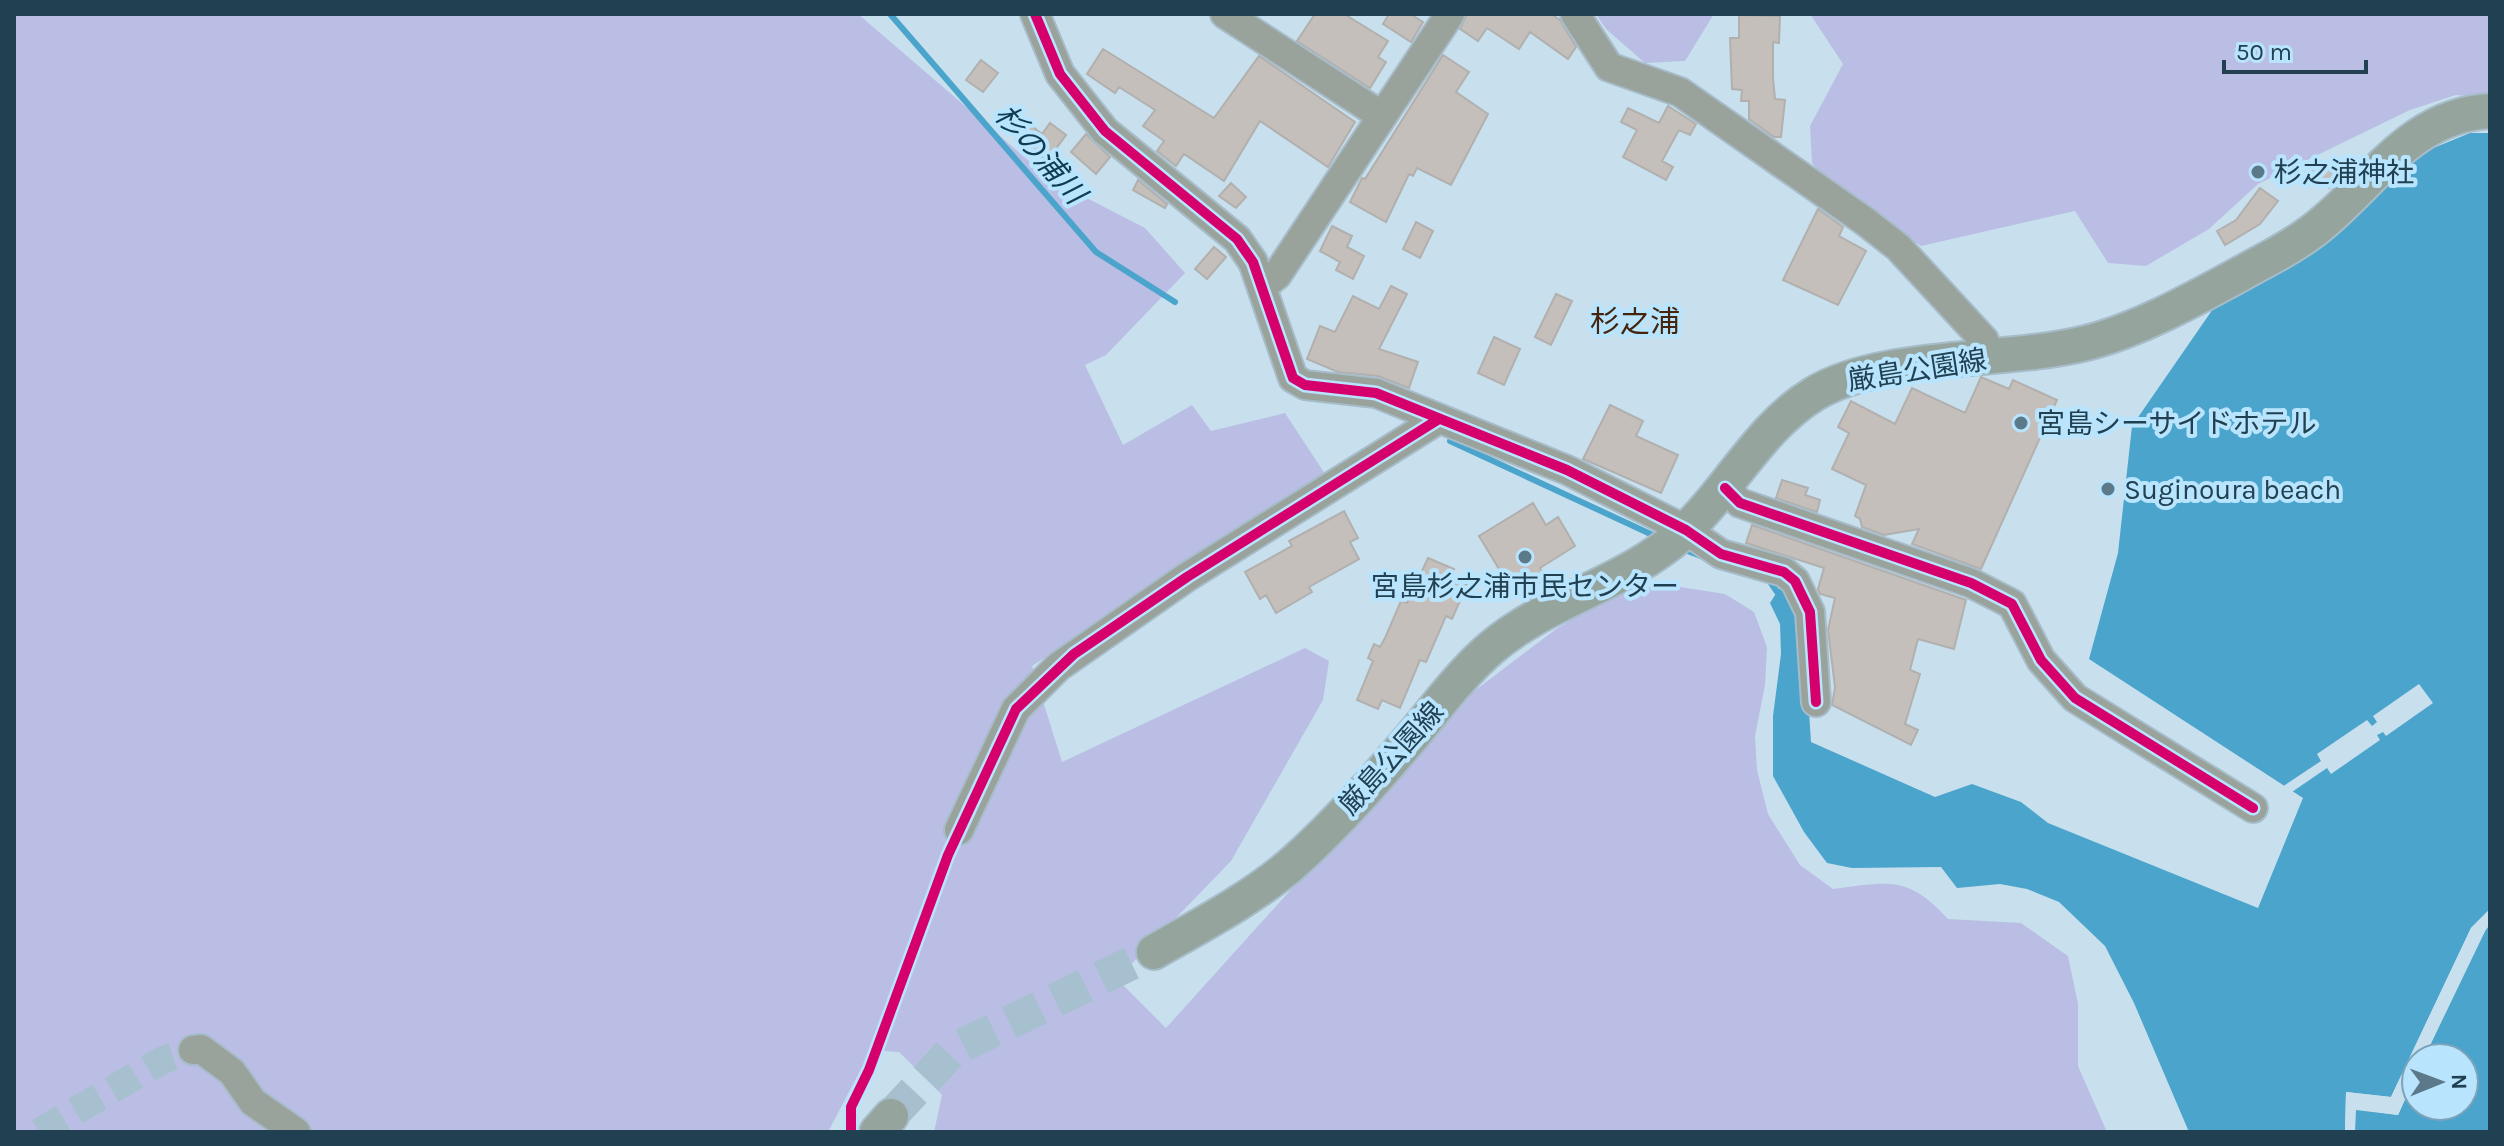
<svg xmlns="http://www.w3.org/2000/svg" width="2504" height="1146" viewBox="0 0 2504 1146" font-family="Karla,'Noto Sans JP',sans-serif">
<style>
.green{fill:#babee4}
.water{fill:#4ba4cb}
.pier{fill:#c8e0ee}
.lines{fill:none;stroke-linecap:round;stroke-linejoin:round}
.stream{stroke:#4ba4cb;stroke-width:6}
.building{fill:#c4bfbb;stroke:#b1b0ae;stroke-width:2}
.minor-tunnel{stroke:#a7c0cf;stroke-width:28;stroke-dasharray:28 14;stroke-linecap:butt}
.major-tunnel{stroke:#a7c0cf;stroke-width:34;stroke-dasharray:34 17;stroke-linecap:butt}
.minor-casing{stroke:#a6bcc9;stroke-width:32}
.major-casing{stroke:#a6bcc9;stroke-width:38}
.minor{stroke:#9aa29c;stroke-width:28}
.major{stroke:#96a49e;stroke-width:34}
.cycleway-casing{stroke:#b8e4fe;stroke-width:15}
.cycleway{stroke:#d6006c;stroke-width:10}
.poi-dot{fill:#5b7989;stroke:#b8e4fe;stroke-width:3}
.labels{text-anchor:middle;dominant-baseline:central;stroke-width:8;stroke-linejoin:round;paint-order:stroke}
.poi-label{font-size:28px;fill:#214152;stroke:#b8e4fe;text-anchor:start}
.street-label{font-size:28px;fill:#214152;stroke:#b8e4fe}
.water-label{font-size:30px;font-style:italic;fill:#103c51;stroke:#b8e4fe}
.neighbourhood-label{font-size:30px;fill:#45250d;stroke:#b8e4fe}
</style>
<rect width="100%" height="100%" fill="#c8e0ee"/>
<!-- green -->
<path class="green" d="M14,14H858L1050,179L1145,228L1185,273L1106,355L1085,365L1123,445L1192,405L1211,431L1285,413L1327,477L1032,666L1062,762L1305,648L1329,661L1323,700L1231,861L1117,979L1166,1028L1461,701L1556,629L1605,600L1661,584L1725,594L1754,612L1767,647L1765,685L1755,736L1757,770L1768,814L1800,865L1833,889C1888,882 1908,875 1948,919L2021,923L2068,956L2078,1004V1066L2107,1132H934L942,1095L899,1052L871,1050L828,1132H14Z
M1596,14H1714L1685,61L1645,63L1606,29Z
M1810,14H2490V98L2456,95L2410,110L2258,184L2209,229L2146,266L2108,263L2075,211L1921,246L1832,186L1812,163L1810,126L1843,64Z"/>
<!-- water -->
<path class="water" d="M2470,133H2490V909L2471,928L2391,1097L2346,1092L2345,1132H2189L2134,1003L2105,946L2059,902L2027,889L2000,884L1957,888L1941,867L1852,868L1827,863L1804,832L1773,776V716L1781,654L1780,624L1770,603L1784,581L1803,621L1811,742L1935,797L1972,784L2021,802L2048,823L2258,908L2303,798L2089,659L2118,553L2132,426L2215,306L2293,264L2347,222L2387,178L2426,151Z
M2490,925V1132H2355V1109L2398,1115L2416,1076V1106H2464V1058H2424L2481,935Z"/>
<!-- pier -->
<path class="pier" d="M2419,684L2433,703L2386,736L2383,732L2377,735L2380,740L2331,774L2327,768L2289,794L2286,792L2282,787L2321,761L2317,754L2367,720L2372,726L2377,722L2373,716Z
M2490,909V914L2474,930L2394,1100L2350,1096L2349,1132H2345L2346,1092L2391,1097L2471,928Z
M2490,921L2424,1058H2420L2477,933Z
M2416,1072L2398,1115L2356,1110L2355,1132H2351L2353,1107L2396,1110Z"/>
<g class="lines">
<!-- stream -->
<path class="stream" d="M890,14L1096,252L1175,302
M1450,441L1657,537
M1682,549L1709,559
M1767,577L1777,592"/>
</g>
<!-- building -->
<path class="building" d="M1315,14H1344L1388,41L1378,57L1386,62L1370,88L1297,41Z
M1389,14H1410L1423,22L1411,42L1383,24Z
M1467,14H1551L1560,20L1576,47L1568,59L1530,32L1519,49L1487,28L1478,41L1460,29Z
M1739,15L1780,16L1779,43L1773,42V78L1775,99L1785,100L1781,137H1774L1749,119V101H1741L1742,90L1732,89L1730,38H1739Z
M1103,49L1214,118L1259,56L1355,122L1328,167L1260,121L1224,181L1184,154L1176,166L1157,151L1164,141L1143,126L1155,110L1119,87L1115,93L1087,74Z
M1443,55L1469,72L1456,92L1488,114L1451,185L1417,168L1413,176L1409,174L1386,222L1350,202L1362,178L1365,179Z
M981,60L998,73L983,92L966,80Z
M1668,106L1696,124L1690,135L1679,130L1662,161L1673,167L1666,180L1623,157L1637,130L1621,122L1628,108L1659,123Z
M1028,123L1042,134L1050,123L1066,135L1047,161L1016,139Z
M1086,134L1110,157L1096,174L1071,152Z
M2312,161L2336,174L2329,188L2304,175Z
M1138,180L1167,204L1165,208L1133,190Z
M1231,183L1246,197L1236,208L1219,196Z
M2260,188L2278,201L2260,224L2225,245L2217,231L2236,220Z
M1818,209L1843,227L1839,236L1866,251L1838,305L1783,280Z
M1416,222L1433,231L1420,258L1403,249Z
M1332,226L1352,236L1347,247L1364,256L1353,279L1336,270L1340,262L1320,251Z
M1214,247L1226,257L1207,279L1195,269Z
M1391,286L1407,294L1379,349L1418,362L1409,388L1378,376L1338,372L1307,359L1320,326L1335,332L1353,296L1379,309Z
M1556,294L1572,301L1551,345L1535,337Z
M1494,337L1520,349L1504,385L1478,373Z
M1981,377L2009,389L2013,380L2057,400L1981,569L1912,544L1919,529L1884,535L1862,527L1860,519L1855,516L1866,485L1832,469L1849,433L1838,427L1851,401L1895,424L1912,388L1965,413Z
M1610,405L1643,421L1636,436L1678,455L1661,493L1583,459Z
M1782,480L1808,488L1805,495L1820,500L1817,512L1776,498Z
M1533,503L1546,525L1558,517L1575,546L1540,568L1546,578L1516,597L1479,536Z
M1344,511L1358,538L1350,542L1359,559L1309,587L1312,592L1276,613L1266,595L1260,599L1245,572L1292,546L1289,541Z
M1752,525L1966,600L1954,649L1918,639L1910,670L1920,674L1905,724L1918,730L1911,745L1832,705L1835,687L1828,630L1835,598L1820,594L1818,589L1824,568L1746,543Z
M1428,558L1454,569L1450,578L1467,585L1452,619L1446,616L1426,662L1420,660L1400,708L1382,700L1378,709L1357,700L1373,661L1368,658L1374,644L1380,647L1385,638L1401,601L1407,603Z"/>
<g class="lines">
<!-- minor-tunnel -->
<path class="minor-tunnel" d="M39,1132L163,1060L193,1050"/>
<!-- major-tunnel -->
<path class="major-tunnel" d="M891,1116L953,1050L1154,952"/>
<!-- minor casing -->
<g class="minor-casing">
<path id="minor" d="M1035,14L1060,74L1105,131L1237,239L1253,262L1293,378L1305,385L1376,393L1567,470L1686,530L1721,554L1784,572L1795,581L1810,612L1816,702
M1225,14L1382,116
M1575,14L1609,67L1680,92L1866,222L1898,247L1984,340L1991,358
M1262,287L1277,275L1450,14
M1725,488L1740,503L1971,583L2012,604L2041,660L2075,698L2253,808
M959,830L1016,709L1058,667L1187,577L1439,419
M193,1050L201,1049L232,1072L253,1102L296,1132"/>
</g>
<!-- major casing -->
<g class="major-casing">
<path id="major" d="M1154,952C1201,925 1251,899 1292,864C1336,825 1377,778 1415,733C1439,704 1462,673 1491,648C1547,600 1625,584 1680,535C1728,493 1758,428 1814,394C1881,353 2006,363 2086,343C2144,329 2210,290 2264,261C2285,250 2307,237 2325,221C2378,176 2414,115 2490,111
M877,1132L891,1116"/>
</g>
<!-- minor -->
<use href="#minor" class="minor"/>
<!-- major -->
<use href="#major" class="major"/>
<!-- cycleway casing -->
<g class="cycleway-casing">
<path id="cycleway" d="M1035,14L1060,74L1105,131L1237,239L1253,262L1293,378L1305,385L1376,393L1567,470L1686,530L1721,554L1784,572L1795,581L1810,612L1816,702
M1725,488L1740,503L1971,583L2012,604L2041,660L2075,698L2253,808
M851,1132V1107L869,1070L948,855L1016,709L1074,654L1187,577L1439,419"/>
</g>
<!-- cycleway -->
<use href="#cycleway" class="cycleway"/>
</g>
<!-- markers -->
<g class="poi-dot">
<circle cx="2258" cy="172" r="8"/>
<circle cx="2021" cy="423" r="8"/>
<circle cx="2108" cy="489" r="8"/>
<circle cx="1525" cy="557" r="8"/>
</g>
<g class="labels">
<!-- poi labels -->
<g class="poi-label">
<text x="2274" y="172">杉之浦神社</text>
<text x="2037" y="423">宮島シーサイドホテル</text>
<text x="2124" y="489">Suginoura beach</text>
<text x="1525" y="586" text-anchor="middle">宮島杉之浦市民センター</text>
</g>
<!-- street labels -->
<g class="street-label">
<text transform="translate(1917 370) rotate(-9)">厳島公園線</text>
<text transform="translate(1391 758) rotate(-48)">厳島公園線</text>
</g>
<!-- water labels -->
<g class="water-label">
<text transform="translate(1040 154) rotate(49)">杉の浦川</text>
</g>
<!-- neighbourhood labels -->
<g class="neighbourhood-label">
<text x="1635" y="322">杉之浦</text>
</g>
</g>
<!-- border -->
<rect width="2504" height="1146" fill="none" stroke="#214152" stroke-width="32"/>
<!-- north arrow -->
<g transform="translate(2440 1082) rotate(89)"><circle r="38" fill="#b8e4fe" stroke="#7ca3b9" stroke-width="2"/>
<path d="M0-6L14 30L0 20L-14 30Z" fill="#5b7989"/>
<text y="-12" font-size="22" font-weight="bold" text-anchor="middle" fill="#214152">N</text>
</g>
<!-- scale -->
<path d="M2224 60v12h142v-12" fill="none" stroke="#214152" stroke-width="4"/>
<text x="2236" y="60" font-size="24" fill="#214152" stroke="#b8e4fe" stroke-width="6" paint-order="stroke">50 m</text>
</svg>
